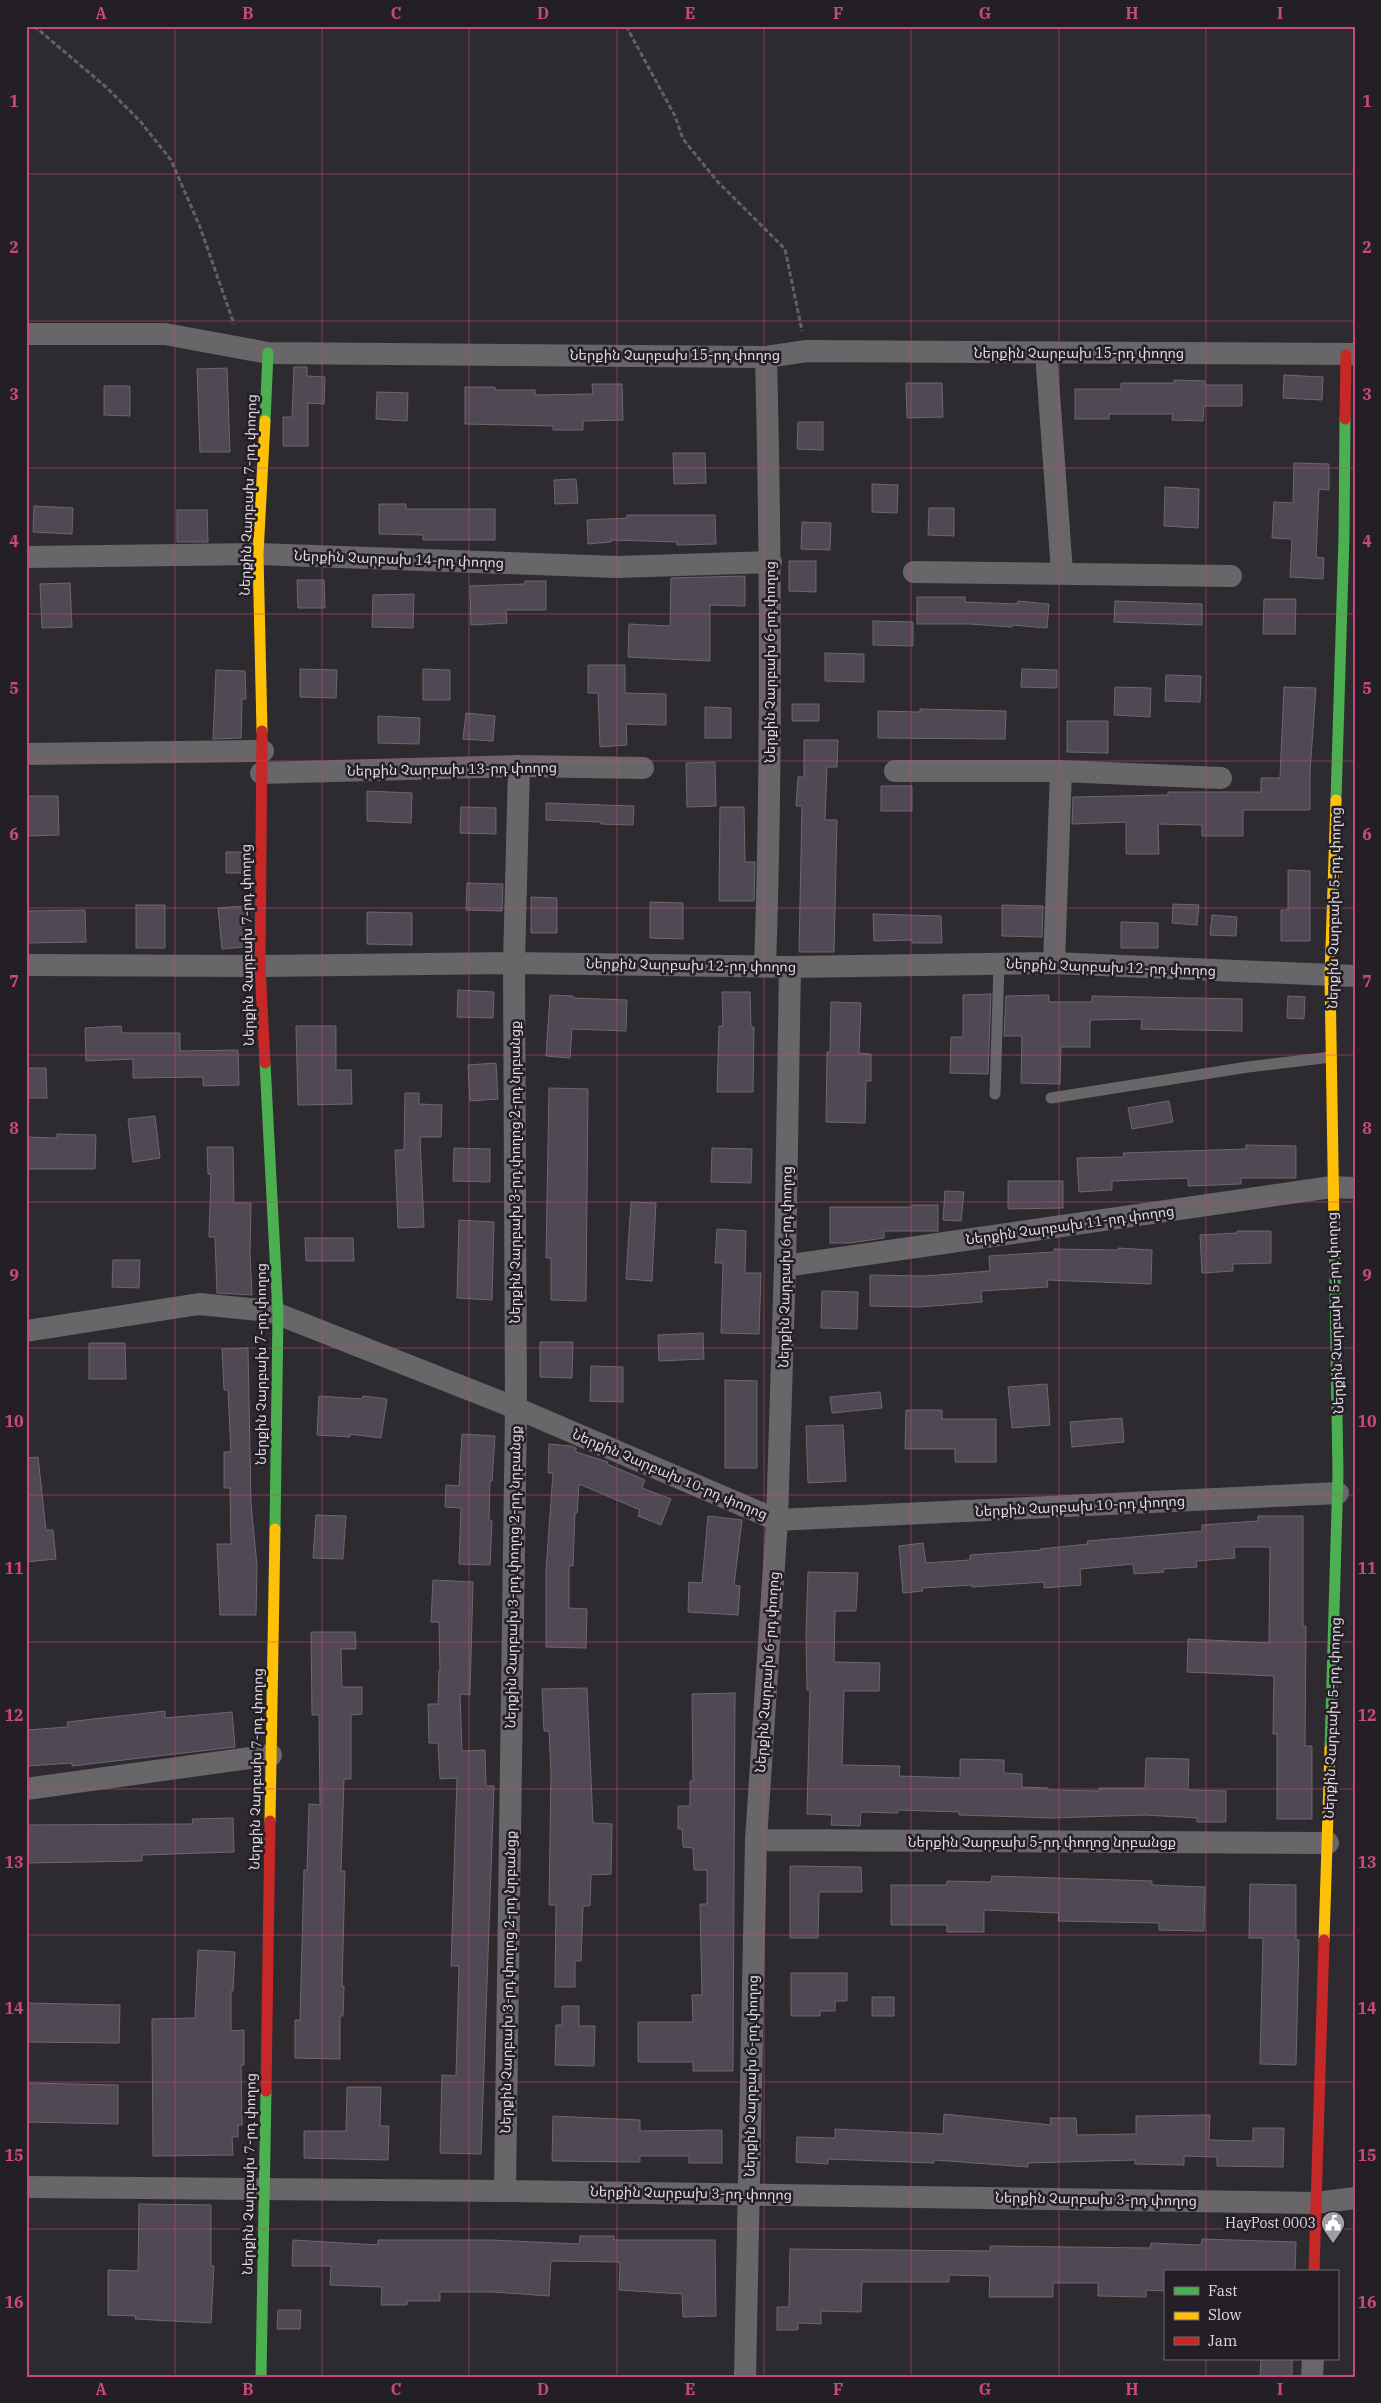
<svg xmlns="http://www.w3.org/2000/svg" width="1381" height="2403" viewBox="0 0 1381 2403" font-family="'IBM Plex Serif','Noto Sans Armenian',serif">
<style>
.building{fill:#504854;stroke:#6c696d}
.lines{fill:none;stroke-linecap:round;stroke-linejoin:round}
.path{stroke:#636164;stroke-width:3;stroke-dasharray:5 2.5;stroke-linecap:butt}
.lane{stroke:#686668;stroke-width:11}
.street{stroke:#686668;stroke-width:22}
.fast{stroke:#4caf50;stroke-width:11}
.slow{stroke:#ffc107;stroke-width:11}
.jam{stroke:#c62828;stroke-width:11}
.grid{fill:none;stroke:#c9497c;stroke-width:1;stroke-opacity:0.55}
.labels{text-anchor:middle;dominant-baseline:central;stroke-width:5;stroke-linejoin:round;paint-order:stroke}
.street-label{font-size:14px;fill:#dfdbe0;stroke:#241f27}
.poi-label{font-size:14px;fill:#dfdbe0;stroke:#241f27;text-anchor:end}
.neatline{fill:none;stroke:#c9497c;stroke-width:2}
.grid-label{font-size:16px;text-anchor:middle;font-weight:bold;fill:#c9497c}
</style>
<rect width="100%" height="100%" fill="#2d2b2f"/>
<!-- building -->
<path class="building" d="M294,367H307V376L325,377L324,404L308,403V446H283V417H292Z
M227,368L230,452H200L197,369Z
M1284,375L1323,377L1322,400L1283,398Z
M1174,380L1205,381V385H1242V406H1204L1203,421L1172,420L1173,414H1109V419H1075V389H1121V383H1174Z
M906,383H942L943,417L907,418Z
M592,384H622L623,420L583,421V430H553V426L465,424V387H495V390H535V395L593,394Z
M104,386H130V416L104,415Z
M377,392L408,393L407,421L376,419Z
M798,422H823V450L797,449Z
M673,453H705L706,483L674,484Z
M1294,463L1329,464V490L1319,489L1316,557L1324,558L1323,579L1290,577L1292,539L1272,538L1274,502L1293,503Z
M576,479L578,503L555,504L554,480Z
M872,484L898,485L897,513L872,512Z
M1165,487L1199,489L1198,528L1164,526Z
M379,504H406V509H495V540H423V535L379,534Z
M34,506L73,508L72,534L33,532Z
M929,508H954V536L928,535Z
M177,510H207L208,542H177Z
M627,515H715L716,544L677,545V542L611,540V542L588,544L587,520L627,518Z
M802,522L831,523L830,550L801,549Z
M789,561H816V592L789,591Z
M745,576V606L710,605V661L628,657L629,624L670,626L671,578Z
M297,580H324L325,608H298Z
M525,581H546V610H506L507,623L471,625L470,586L525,584Z
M70,583L72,627L42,628L40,584Z
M414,594L413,628L372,627L373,595Z
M917,597H965V602L1017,604L1018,601L1049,604L1047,628L1012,625V627L969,624H917Z
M1264,599H1296L1295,634H1263Z
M1115,601L1202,604V625L1114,622Z
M873,621L913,622V646L873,645Z
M825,653L864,654V682L825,681Z
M588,665H625V693L666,694V725L626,724L627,745L600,747L598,693H588Z
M300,669L337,670L336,698L300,697Z
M423,669L450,670V700H423Z
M1022,669L1057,670V688L1021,687Z
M216,670L245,671L246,699H242L241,738L213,739Z
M1166,675L1201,676L1200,702L1165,701Z
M1115,687L1151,688L1150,717L1114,715Z
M1284,687L1316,688L1310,772V810H1243V836H1202V825L1158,824L1159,854H1126V822L1072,824L1073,797L1168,795V792H1261V778H1280Z
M792,704H819V721H792Z
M705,707L731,708V738H705Z
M920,709L1006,711L1005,739L878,738V711L920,712Z
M466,713L495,716L493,741L463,739Z
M378,716L420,718L419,744L378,743Z
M1067,721H1108V753L1067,752Z
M804,740H838L837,767H827L825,820H837L834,952H799L802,806H796L798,777H804Z
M715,762L716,806L687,807L686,763Z
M881,786H912V811H881Z
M367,791L412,793L411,823L367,821Z
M26,796H58L59,835L26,836Z
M546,803L634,806L633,825L601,824V822L546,820Z
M461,807L496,808V834L460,833Z
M720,807H744L745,862H755L754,901H719Z
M226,852H245V873H226Z
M1288,870L1310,871V941H1281V910H1288Z
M467,883L503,884L502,911L466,910Z
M531,897L557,898V933H531Z
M650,902L683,903V939L650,938Z
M1173,904L1199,905L1197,925L1172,923Z
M136,905H165V948H136Z
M1002,905L1043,906L1042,937L1002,936Z
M245,906L244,947L222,949L218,908Z
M85,910L86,942L26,943V911Z
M367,912L412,913V945L367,944Z
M873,914L941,916L942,943H912V940L874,941Z
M1212,915L1237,917L1236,936L1210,935Z
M1121,922L1158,923V948H1121Z
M458,990L494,992L493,1018L457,1017Z
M722,992H750L751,1027H754L753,1092H717L719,1026H723Z
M991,994L988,1074L950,1073L951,1037H963V995Z
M550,995L573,996V998L627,1000L626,1031L572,1029L570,1058L546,1056Z
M1049,995V1002H1092V996L1242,999V1031L1141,1029L1142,1019L1090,1020V1047H1061L1060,1084L1021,1083L1022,1036H1004L1006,996Z
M1288,996L1305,997L1304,1019L1287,1018Z
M831,1002L861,1003L859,1053L871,1054V1081H866L865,1123L826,1122L827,1052H830Z
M121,1026L122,1033H180V1051L238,1050L239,1085L203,1086V1077L133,1078V1059L86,1061L85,1028Z
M296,1026H336V1070H351L352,1104L298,1105Z
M496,1063L498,1099L470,1101L468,1065Z
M26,1068H46L47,1098H26Z
M549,1088L588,1089L586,1301L551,1300V1258H546Z
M405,1093H419V1104L442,1105L441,1137H420L424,1227L398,1228L395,1150H404Z
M1169,1101L1173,1122L1132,1129L1128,1108Z
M155,1116L160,1158L133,1162L128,1119Z
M57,1134L96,1135L95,1169H26V1137L57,1138Z
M1246,1145L1296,1146V1178H1241V1184L1188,1186V1178L1112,1181V1190L1079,1192L1077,1158L1124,1157L1123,1153L1246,1149Z
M207,1147H233L234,1203H251L250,1254L252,1295L217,1293L215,1237H209L211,1174H208Z
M454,1148L490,1149V1182L453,1181Z
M712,1148L752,1149L751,1183L711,1182Z
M1008,1181H1063V1208L1008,1209Z
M945,1191L964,1192L961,1221L943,1220Z
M631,1202L656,1203L652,1281L626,1279Z
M912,1205H938V1231H884V1238L850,1243H830V1207H912Z
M459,1220L494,1222L492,1300L457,1298Z
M717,1229L746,1231L745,1273H761L759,1334L721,1333L723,1263H715Z
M1237,1231H1271V1263L1233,1264V1271L1202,1273L1200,1235L1237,1233Z
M305,1238H353L354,1261H306Z
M1118,1248L1152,1250L1151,1284L1047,1280L1048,1287L981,1291L982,1302L920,1307L870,1306V1275L925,1276L990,1271L989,1256L1054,1252V1249L1118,1250Z
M113,1260H140L139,1288L112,1287Z
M822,1291L858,1292L857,1329L821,1328Z
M703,1333L704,1359L659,1361L658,1335Z
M540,1342H573L572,1378L540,1377Z
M89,1343H125L126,1379H89Z
M248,1348L251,1503L257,1566L256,1615H220L217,1544H231L230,1488H224V1452H231L228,1390H224L222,1349Z
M591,1366L623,1367V1402L590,1401Z
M725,1380L757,1381V1468H725Z
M1047,1384L1050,1425L1012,1428L1008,1387Z
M880,1392L882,1408L832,1413L830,1397Z
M319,1396L362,1399L363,1396L387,1399L381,1438L350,1434V1437L317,1435Z
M906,1410H942V1419H996V1462H955V1449H905Z
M1122,1418L1124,1442L1072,1447L1070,1422Z
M843,1425L846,1481L808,1483L806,1426Z
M462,1434L495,1436L492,1481H490L489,1520L492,1521L490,1565L459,1564L461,1508L445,1507L446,1485L459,1486Z
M549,1444L571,1446L576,1448V1452L608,1462L607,1464L645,1480L642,1488L671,1499L661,1525L638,1516L640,1510L579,1484L577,1513H575L573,1566H569V1608L587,1609L586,1648L546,1647V1570L553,1473H548Z
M38,1457L46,1530H53L56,1559L26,1562V1458Z
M316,1515L346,1516L343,1559L313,1558Z
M708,1516L742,1520L734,1585L740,1586L738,1615L688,1612L689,1582L702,1583Z
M1258,1516H1303V1626H1306L1305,1746H1312V1819H1277V1734H1273L1274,1676L1187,1672L1188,1639L1269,1643L1270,1547H1234L1235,1558L1196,1561L1197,1567L1163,1569L1164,1572L1134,1574L1133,1564L1080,1569L1081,1585L1044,1588V1582L972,1587V1585L922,1588L923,1591L903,1593L899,1546L923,1543L926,1563L970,1560V1555L1041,1550L1040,1549L1088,1544L1087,1541L1202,1531V1525L1258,1521Z
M808,1572L858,1573L856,1611H835L834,1662L880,1663L879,1691H844L842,1765L900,1766L899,1776L960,1778V1759L1004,1760V1773L1022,1774V1787L1048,1788V1790L1099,1791V1788H1145L1146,1758L1189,1759L1188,1790L1226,1791V1822H1197V1818L1145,1815L1052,1818L959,1815V1812L898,1810V1813L861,1812L860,1826L831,1825L832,1815L807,1814L810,1690H807L806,1634Z
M433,1580L473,1582L470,1695L460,1694L462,1751L485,1750L486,1786H494L481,2154L440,2153L442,2075L456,2076L459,1966H451L457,1778L440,1779L438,1743H429L428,1704H438L439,1671H440L439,1622H431Z
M311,1632H355L356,1649H341L342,1687H362V1714L351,1715V1779H344L341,1871H345L342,1986H344L343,2016H340V2059L295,2058V2020H300L304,1870H307L309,1804L320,1805L319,1715H312Z
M587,1688L593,1823L612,1824L611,1874L591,1875L590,1906H583L581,1961H575V1987H555L556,1905H549L551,1774L549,1731H544L542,1689Z
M735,1693L733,2071H693V2062H638V2022H693L692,1995H702L700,1904H707V1870H694L693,1848L683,1847L682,1829H678V1806H690V1781H693L692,1694Z
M165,1711V1718L232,1712L235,1747L72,1766V1763L26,1766V1730L68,1727L67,1722Z
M233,1818L234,1852L142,1855V1861L26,1863V1825L193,1824L192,1819Z
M790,1866L861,1867L862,1892H819L818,1938H790Z
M992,1876L1152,1881V1885L1205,1887L1204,1931L1159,1930V1923L1058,1921L1059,1913L984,1910V1932H947V1925H891V1885H947V1881L991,1882Z
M1250,1884L1296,1885V1940H1299L1296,2065L1260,2064L1263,1938H1249Z
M198,1950L235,1952L233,1991H231V2031L244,2030V2065H241L242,2125H238V2137H232L233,2155L153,2156L152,2019L195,2018Z
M791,1973H847V2001H835V2011H820V2016H791Z
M872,1997H894V2016H872Z
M26,2003L120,2005L119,2043L26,2042Z
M562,2006H579V2026H595L594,2066L555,2065L556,2025H562Z
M26,2083L118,2085V2124L26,2122Z
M347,2087H381L380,2126H389L388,2160L304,2158V2131H346Z
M944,2114L1051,2125L1050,2118H1076L1077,2135L1136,2134V2116L1210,2115L1209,2140L1253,2141V2128H1284L1283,2167L1217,2166V2157L1184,2156V2165L1135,2164V2160L1028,2163V2167L934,2160V2163L828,2159V2164L796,2162L797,2137L835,2138V2129L943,2134Z
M553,2116L640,2120V2131L722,2130V2163H689V2156H640V2162L552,2161Z
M139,2204L211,2205V2266H214L211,2323L135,2319L136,2316L108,2315V2270L138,2271Z
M580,2236H614V2240H715L716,2316L683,2317L682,2294L619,2290L620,2264L618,2262L551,2261L549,2296L493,2292H440V2301H407V2305H381L382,2287L330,2285L331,2266H292L293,2240L378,2245V2240H491L579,2244Z
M1202,2239L1296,2242L1295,2272H1165V2291L1146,2290V2297L1098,2296V2283H1053V2297H989L990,2276L949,2275V2282H862L861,2312L821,2311V2324L798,2323V2330H777V2307H789L790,2249L990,2251V2246L1150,2248L1151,2243L1201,2245Z
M278,2310H301L300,2329H277Z
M1261,2359H1292V2377H1260Z"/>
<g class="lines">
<!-- path -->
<path class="path" d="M34,26L106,87L140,121L171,160L200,227L234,324
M626,26L675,116L683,139L717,181L785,249L802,331"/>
<!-- lane -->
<path class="lane" d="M995,1094L999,964
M1051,1098L1248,1067L1331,1057"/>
<!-- street -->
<path class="street" d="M26,334H165L268,353L766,357L807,351L1355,354
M1046,353L1062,572
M26,557L258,554L617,567L771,562
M914,572L1231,576
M26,754L263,751
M895,771H1061L1221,778
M261,773L519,766L643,768
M1054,963L1061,771
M26,965L260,966L514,963L790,967L1054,963L1355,976
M765,966C772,763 771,560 766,357
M785,1266L1332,1187L1355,1188
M26,1331L199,1304L270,1311L516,1408L777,1520L1338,1493
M26,1789L271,1755
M756,1840L1328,1843
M26,2187L505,2191L1316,2203L1355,2198
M505,2191L516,1408L514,963L519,766
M745,2377L756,1840L777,1520L785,1266L790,967
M1312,2377L1313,2359"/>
<!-- fast -->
<path class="fast" d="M265,421L268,353
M1336,800L1344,537L1345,419
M265,1063L278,1314L275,1529
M1330,1749L1338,1474L1334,1226
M261,2377L266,2091"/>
<!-- slow -->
<path class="slow" d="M262,731L258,554L265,421
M1334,1226L1330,976L1336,800
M270,1821L275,1529
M1324,1940L1330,1749"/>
<!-- jam -->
<path class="jam" d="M1345,419L1346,355
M262,731L260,966L265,1063
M266,2091L270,1821
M1314,2272L1324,1940"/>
</g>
<!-- grid -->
<path class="grid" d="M175,26V2377M322,26V2377M469,26V2377M617,26V2377M764,26V2377M911,26V2377M1059,26V2377M1206,26V2272M26,174H1355M26,321H1355M26,468H1355M26,614H1355M26,761H1355M26,908H1355M26,1055H1355M26,1202H1355M26,1348H1355M26,1495H1355M26,1642H1355M26,1789H1355M26,1935H1355M26,2082H1355M26,2229H1355M1206,2359V2377"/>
<!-- icons -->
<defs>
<g id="civic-pin" transform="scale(1.25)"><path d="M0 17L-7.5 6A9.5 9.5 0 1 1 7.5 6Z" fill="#a19da2" stroke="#241f27"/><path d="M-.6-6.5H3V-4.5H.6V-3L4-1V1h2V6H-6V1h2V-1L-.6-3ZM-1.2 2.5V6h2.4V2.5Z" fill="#fff"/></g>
</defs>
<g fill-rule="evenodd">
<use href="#civic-pin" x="1333" y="2223"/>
</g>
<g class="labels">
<!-- street labels -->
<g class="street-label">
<text x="1079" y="353">Ներքին Չարբախ 15-րդ փողոց</text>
<text x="675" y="355">Ներքին Չարբախ 15-րդ փողոց</text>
<text transform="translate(248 495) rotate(-88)">Ներքին Չարբախ 7-րդ փողոց</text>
<text transform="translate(399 559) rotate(2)">Ներքին Չարբախ 14-րդ փողոց</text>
<text transform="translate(770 662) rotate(-90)">Ներքին Չարբախ 6-րդ փողոց</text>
<text transform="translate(452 769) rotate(-1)">Ներքին Չարբախ 13-րդ փողոց</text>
<text transform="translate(1334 908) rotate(-89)">Ներքին Չարբախ 5-րդ փողոց</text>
<text transform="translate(247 945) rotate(-91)">Ներքին Չարբախ 7-րդ փողոց</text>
<text transform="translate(691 965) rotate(1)">Ներքին Չարբախ 12-րդ փողոց</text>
<text transform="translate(1111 967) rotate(2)">Ներքին Չարբախ 12-րդ փողոց</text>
<text transform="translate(515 1172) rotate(-90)">Ներքին Չարբախ 3-րդ փողոց 2-րդ նրբանցք</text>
<text transform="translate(1070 1225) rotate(-8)">Ներքին Չարբախ 11-րդ փողոց</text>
<text transform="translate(785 1267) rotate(-89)">Ներքին Չարբախ 6-րդ փողոց</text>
<text transform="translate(1335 1313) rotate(-92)">Ներքին Չարբախ 5-րդ փողոց</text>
<text transform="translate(261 1364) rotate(-90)">Ներքին Չարբախ 7-րդ փողոց</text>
<text transform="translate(670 1474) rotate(23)">Ներքին Չարբախ 10-րդ փողոց</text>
<text transform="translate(1080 1506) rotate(-3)">Ներքին Չարբախ 10-րդ փողոց</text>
<text transform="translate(513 1577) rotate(-89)">Ներքին Չարբախ 3-րդ փողոց 2-րդ նրբանցք</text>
<text transform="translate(767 1672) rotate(-86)">Ներքին Չարբախ 6-րդ փողոց</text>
<text transform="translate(1332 1718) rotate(-88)">Ներքին Չարբախ 5-րդ փողոց</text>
<text transform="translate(256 1769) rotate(-89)">Ներքին Չարբախ 7-րդ փողոց</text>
<text x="1042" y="1842">Ներքին Չարբախ 5-րդ փողոց նրբանցք</text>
<text transform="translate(508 1982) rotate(-89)">Ներքին Չարբախ 3-րդ փողոց 2-րդ նրբանցք</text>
<text transform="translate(751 2076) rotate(-89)">Ներքին Չարբախ 6-րդ փողոց</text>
<text transform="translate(249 2174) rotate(-89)">Ներքին Չարբախ 7-րդ փողոց</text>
<text transform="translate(691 2193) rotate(1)">Ներքին Չարբախ 3-րդ փողոց</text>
<text transform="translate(1096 2199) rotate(1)">Ներքին Չարբախ 3-րդ փողոց</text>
</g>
<!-- poi labels -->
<g class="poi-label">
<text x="1316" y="2223">HayPost 0003</text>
</g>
</g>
<!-- border -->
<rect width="1381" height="2403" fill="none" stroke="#241f27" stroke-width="55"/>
<!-- legend -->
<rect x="1164" y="2270" width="175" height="90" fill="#241f27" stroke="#6f6a71"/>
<rect x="1174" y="2287" width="25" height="8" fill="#4caf50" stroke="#6f6a71"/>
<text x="1208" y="2296" font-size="15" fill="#dfdbe0">Fast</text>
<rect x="1174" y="2312" width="25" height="8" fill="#ffc107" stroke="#6f6a71"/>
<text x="1208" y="2320" font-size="15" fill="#dfdbe0">Slow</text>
<rect x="1174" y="2337" width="25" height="8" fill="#c62828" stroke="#6f6a71"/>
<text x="1208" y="2346" font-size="15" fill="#dfdbe0">Jam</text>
<rect x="28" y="28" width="1326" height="2348" class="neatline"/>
<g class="grid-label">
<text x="101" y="19">A</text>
<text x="248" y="19">B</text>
<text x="396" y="19">C</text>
<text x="543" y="19">D</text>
<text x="690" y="19">E</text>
<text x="838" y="19">F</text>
<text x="985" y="19">G</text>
<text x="1132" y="19">H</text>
<text x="1280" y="19">I</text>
<text x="14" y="107">1</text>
<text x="1367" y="107">1</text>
<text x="14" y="253">2</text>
<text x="1367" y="253">2</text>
<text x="14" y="400">3</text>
<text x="1367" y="400">3</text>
<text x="14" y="547">4</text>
<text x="1367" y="547">4</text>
<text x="14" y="694">5</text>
<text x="1367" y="694">5</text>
<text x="14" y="840">6</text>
<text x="1367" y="840">6</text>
<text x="14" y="987">7</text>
<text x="1367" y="987">7</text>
<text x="14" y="1134">8</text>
<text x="1367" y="1134">8</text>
<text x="14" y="1281">9</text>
<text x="1367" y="1281">9</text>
<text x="14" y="1427">10</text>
<text x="1367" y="1427">10</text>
<text x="14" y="1574">11</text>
<text x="1367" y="1574">11</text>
<text x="14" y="1721">12</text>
<text x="1367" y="1721">12</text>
<text x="14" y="1868">13</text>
<text x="1367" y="1868">13</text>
<text x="14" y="2014">14</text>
<text x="1367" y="2014">14</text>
<text x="14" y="2161">15</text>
<text x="1367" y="2161">15</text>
<text x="14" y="2308">16</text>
<text x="1367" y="2308">16</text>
<text x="101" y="2395">A</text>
<text x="248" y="2395">B</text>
<text x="396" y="2395">C</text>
<text x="543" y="2395">D</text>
<text x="690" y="2395">E</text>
<text x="838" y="2395">F</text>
<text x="985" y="2395">G</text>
<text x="1132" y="2395">H</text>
<text x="1280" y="2395">I</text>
</g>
</svg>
